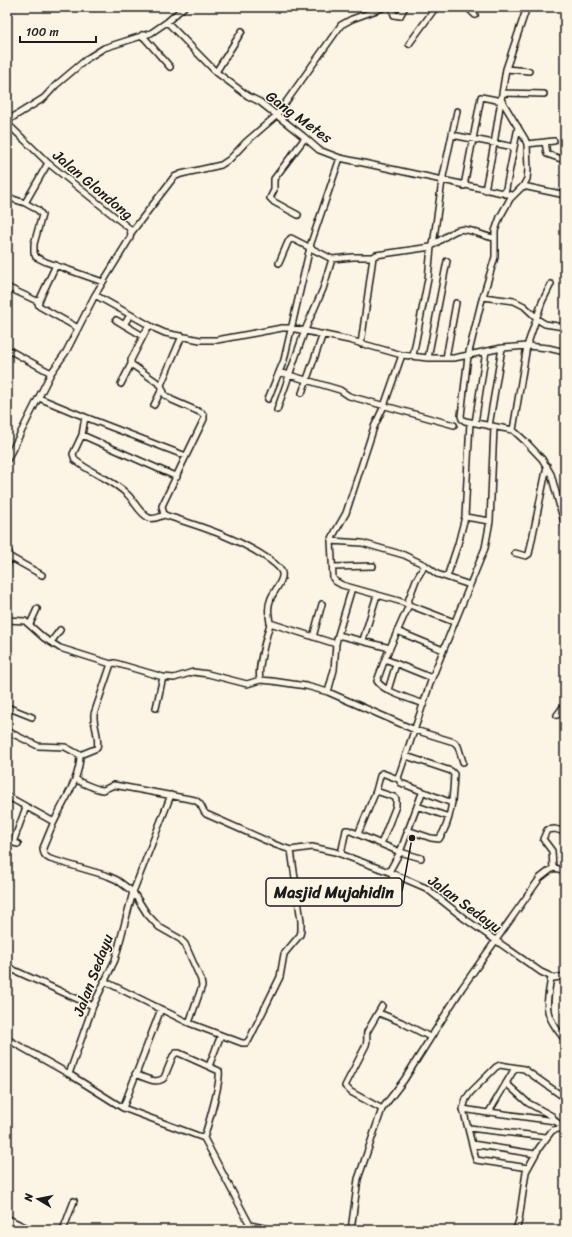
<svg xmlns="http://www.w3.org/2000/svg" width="572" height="1237" viewBox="0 0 572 1237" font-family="Sriracha,sans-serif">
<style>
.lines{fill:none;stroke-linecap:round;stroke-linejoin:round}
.minor-casing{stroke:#1c1c1c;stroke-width:8}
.primary-casing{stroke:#1c1c1c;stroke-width:11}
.minor{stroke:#fcf5e5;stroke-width:5}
.primary{stroke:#fcf5e5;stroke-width:8}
.labels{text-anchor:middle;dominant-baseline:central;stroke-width:3;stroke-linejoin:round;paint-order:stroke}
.street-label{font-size:15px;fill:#1c1c1c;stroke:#fcf5e5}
.leader{fill:none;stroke:#1c1c1c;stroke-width:1.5}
.callout-dot{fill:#1c1c1c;stroke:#fcf5e5;stroke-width:1.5}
.callout{fill:#fcf5e5;stroke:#1c1c1c;stroke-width:1.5}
.callout-label{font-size:16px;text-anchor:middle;font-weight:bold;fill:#1c1c1c}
</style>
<rect width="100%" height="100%" fill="#fcf5e5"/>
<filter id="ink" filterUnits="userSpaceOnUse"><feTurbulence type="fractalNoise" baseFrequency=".025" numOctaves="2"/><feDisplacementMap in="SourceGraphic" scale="8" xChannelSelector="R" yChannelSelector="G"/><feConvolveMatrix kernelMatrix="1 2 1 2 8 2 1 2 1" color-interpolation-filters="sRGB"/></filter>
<g filter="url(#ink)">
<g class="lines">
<!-- minor casing -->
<g class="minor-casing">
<path id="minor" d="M392,7L394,15L400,16L405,7
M467,7L475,15
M167,22L216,72L248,96L260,102L303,136L319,150L340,158L512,195
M142,35L170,67
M409,44L436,7
M506,69L529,71
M216,72L242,31
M503,93L544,94
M452,135L514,147
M545,142L547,154L561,159
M527,144L554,141
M464,186L481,97L502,101L525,139L527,144L528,170L527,179L523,186L510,199L500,217L495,231V257L481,303L468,356L461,416L462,419L465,421L513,430L525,441L542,459L551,474L565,526
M523,186L565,195
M485,190L494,144L506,69L527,7
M505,194L518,127
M7,198L13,199L25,203L48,163
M25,203L38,210L42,215L34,244V253L36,257L46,262L103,282
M298,215L274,202L270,198L274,190V179L305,138
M131,233L174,177L181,174L221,165L230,159L246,142L276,116L341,25L352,19L385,7
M433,245C441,240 449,233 458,230C469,227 483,237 495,238
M332,259L353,257H373
M56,265L38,303L39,306L78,328
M551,284L542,302L527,346L548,348L565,352
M7,287L39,302
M95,295L156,329L165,333L200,340H217L282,328H291L349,340L402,355L428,358H454L502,348L527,346L513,430
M483,297L514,301L524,306L540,321L545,324L564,327L565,325
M116,320L143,336
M124,325L130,315
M361,344L373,257L376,255L431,247L433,245L442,181L457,111
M7,349L51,373
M402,355L384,406L374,427L346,513L334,534L331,541L333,578L335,581L342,585L399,601L454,622
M413,356L428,279L431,247
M428,358L447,261
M446,358L456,303
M279,372L340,390L349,396L454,425
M121,384L131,364
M161,385L182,336
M302,393L323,334
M39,398L85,417L82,435L73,454L75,460C91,474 113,479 128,495C135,502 139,513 149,518C154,520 159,517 164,515C202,527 236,537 270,560C274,563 281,568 282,573C284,580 274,591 271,598C269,603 268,610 269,615C269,618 270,621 270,624C266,638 257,667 260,680
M268,399L284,360L311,243L340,158
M154,405L162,389
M277,410L305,330L323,289L332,259L291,238L288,242L279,263
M85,417L186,456L204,419V416L202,413L172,400L165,395L161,385L131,364V360L149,325
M475,423L486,351
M489,426L502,348
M82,435L177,477
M7,460L51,373L66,352L95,295L130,238L131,233L129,228L48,163L10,126L9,122L10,119L44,98L56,85L88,58L104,48L151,33L167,22L184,7
M164,515L162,506L186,456
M465,517L490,521
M331,541L362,543L404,555L425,565L437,574L470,585
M7,551L9,552L10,557L42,575
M515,553L526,556L529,554L547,466
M7,565L10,557
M333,567L373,566
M447,577L458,544L465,517L470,422
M407,604L416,580L425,565
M409,605L385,659L377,681C384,692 411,699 424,704
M7,620L25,621L44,638L60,648L111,664L115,663L163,677L174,678L193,672L208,674L247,684L260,680L272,681L306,686L328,692L415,730L454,742L458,746L463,762
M270,623L336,644L338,635L352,588
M30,624L37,609
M397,631L443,650
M338,635L390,648
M313,637L322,604
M363,640L377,595
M51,642L60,630
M385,659L432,678
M388,690L396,664
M328,692L334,670L336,644
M7,707L32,717
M156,708L163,677
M557,715L565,704
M7,731L38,746L65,747L80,755C80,779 64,800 54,822C50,830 47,839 43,848C43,854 45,857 50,859L108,876L117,880L133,892L147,914L159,927L180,939L185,944L201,980L202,986L189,1023
M80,755L97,748C100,736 93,726 94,714L111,664
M406,756L451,771L454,774C453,795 452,821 439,839L431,838L407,830
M76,779C80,783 97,789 102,790C106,790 110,786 114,785L195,800C204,805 201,810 206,814L276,845L291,850L312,847L335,852L389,872L426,888L465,919L541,972L554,978L565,976
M376,791L380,776L382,773L398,779
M7,796L54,822
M452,803L401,783L398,778L432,678L485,548L490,521L494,427
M417,806L449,817
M358,834L376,791L394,797L396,799V806L381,844
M18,844L14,843V840L26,807
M341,854L346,830H348L400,852L421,858
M553,868L552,851L543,839L547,830L555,829L565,832
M389,872L400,852L422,793
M389,890L393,874
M7,967L93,1006
M551,977C546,1009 543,1013 565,1040
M104,981L189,1023L242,1043H246L249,1040L280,977L284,954L300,935L301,931V921L291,850
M382,1006L367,1032C366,1036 368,1040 366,1045L345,1086L351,1092L382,1109
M379,1013L401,1022L430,1037
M7,1039L69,1074L93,1006L115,960L133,892L171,795
M209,1066L221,1035
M69,1074L123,1108L204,1138L250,1225
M135,1074C144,1077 156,1085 164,1078L173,1056L176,1053H179L219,1071C221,1082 208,1125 204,1138
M506,1083L528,1103L552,1116L555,1121L565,1128
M123,1108L161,1009
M463,1109L488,1113L489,1112L515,1068
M489,1112L555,1121
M469,1128L546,1137
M472,1144L535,1154
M528,1168L539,1148L551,1132L553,1130L565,1128
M250,1225L273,1230
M63,1230L74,1201
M351,1230L358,1179L382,1109L404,1080L462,988L540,878L553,868L559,869L565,873
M516,1230L519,1220L526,1172L528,1168L476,1160L463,1109L466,1099L470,1093L496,1067L500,1065L524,1069L565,1098"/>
</g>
<!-- primary casing -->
<g class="primary-casing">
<path id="primary" d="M7,1220L28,1230"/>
</g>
<!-- minor -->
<use href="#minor" class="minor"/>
<!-- primary -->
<use href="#primary" class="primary"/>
</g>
</g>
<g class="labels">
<!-- street labels -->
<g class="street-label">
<text transform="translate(299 117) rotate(36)">Gang Metes</text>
<text transform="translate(93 185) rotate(40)">Jalan Glondong</text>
<text transform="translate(465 904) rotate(36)">Jalan Sedayu</text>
<text transform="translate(93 975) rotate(-69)">Jalan Sedayu</text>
</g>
</g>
<!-- callouts -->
<path class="leader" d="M412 838L402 892"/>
<circle class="callout-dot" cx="412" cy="838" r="4"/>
<rect class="callout" x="266" y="878" width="136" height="28" rx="4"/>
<g class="callout-label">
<text x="334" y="898">Masjid Mujahidin</text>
</g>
<!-- margin -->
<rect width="572" height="1237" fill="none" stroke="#fcf5e5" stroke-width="24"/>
<rect x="12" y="12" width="548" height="1213" fill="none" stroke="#1c1c1c" stroke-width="1.5" filter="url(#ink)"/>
<!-- north arrow -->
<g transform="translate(38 1199) rotate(280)" stroke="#fcf5e5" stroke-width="3" paint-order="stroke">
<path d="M0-3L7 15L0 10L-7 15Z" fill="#1c1c1c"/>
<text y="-6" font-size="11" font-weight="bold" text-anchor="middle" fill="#1c1c1c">N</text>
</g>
<!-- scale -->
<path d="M20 36v6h76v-6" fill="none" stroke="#1c1c1c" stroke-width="2"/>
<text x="26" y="36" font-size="12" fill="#1c1c1c" stroke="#fcf5e5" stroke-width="3" paint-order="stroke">100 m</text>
</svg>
